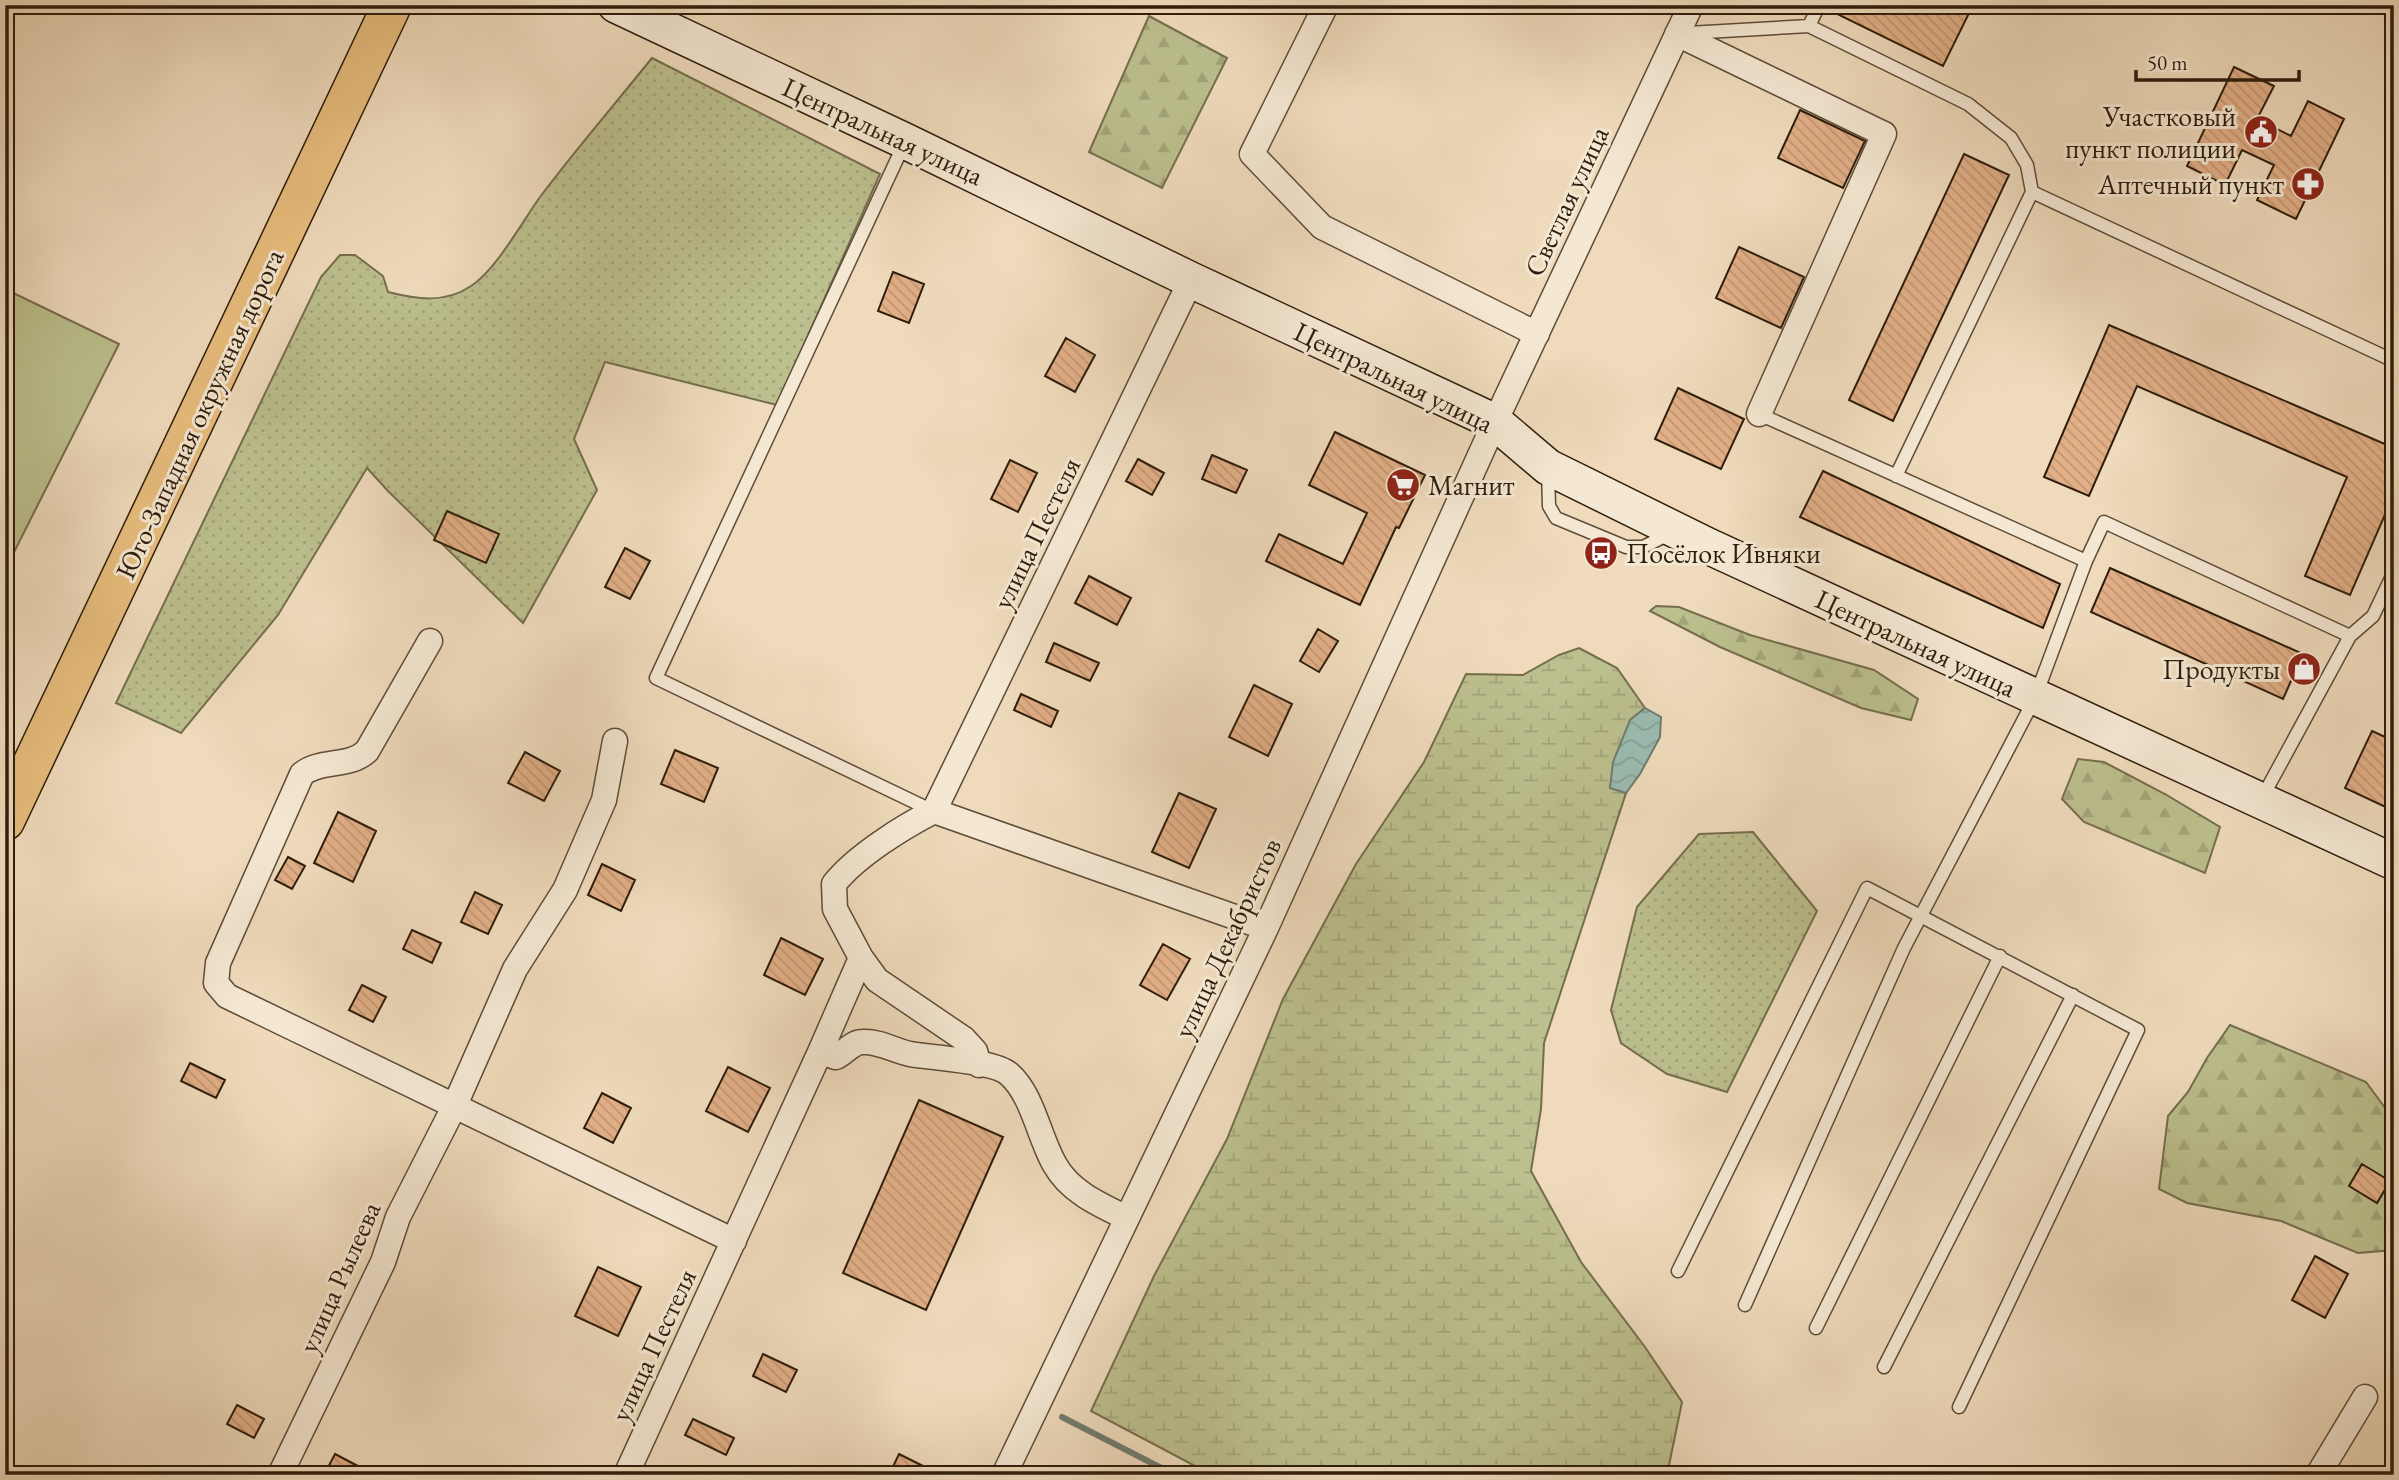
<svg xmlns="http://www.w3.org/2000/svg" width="2399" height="1480" viewBox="0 0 2399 1480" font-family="'EB Garamond',serif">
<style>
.grass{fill:url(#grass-dots);stroke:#756e4d;stroke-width:2}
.forest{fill:url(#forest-firs);stroke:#756e4d;stroke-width:2}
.wetland{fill:url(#wetland-marsh);stroke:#756e4d;stroke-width:2}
.green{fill:#bcbf8e;stroke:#756e4d;stroke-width:2}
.water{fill:url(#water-waves);stroke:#6f7c6e;stroke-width:2}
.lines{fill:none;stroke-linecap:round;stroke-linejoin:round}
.stream{stroke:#6f7c6e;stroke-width:6}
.building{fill:url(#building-back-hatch);stroke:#2e1d0c;stroke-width:2}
.lane-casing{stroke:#5e4c38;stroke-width:15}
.street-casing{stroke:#5e4c38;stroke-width:27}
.secondary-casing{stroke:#2e1d0c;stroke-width:38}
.highway-casing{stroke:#2e1d0c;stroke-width:41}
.lane{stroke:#f5e8d3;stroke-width:12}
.street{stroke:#f5e8d3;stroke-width:24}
.secondary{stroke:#f5e8d3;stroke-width:35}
.highway{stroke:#e8be7e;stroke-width:38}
.labels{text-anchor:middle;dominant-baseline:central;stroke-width:6;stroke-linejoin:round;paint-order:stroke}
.poi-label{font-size:28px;fill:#2e1d0c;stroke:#f5e8d3;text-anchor:end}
.street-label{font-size:28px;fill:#2e1d0c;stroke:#f5e8d3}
</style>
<defs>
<pattern id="grass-dots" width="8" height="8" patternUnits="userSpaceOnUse" patternTransform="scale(1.75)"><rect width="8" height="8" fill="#bcbf8e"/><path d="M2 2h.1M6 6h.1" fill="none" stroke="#a2a479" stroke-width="1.8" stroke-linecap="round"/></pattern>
<pattern id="forest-firs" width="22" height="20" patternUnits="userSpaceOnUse" patternTransform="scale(1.75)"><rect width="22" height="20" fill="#bcbf8e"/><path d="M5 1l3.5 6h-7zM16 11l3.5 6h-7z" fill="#a2a479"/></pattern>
<pattern id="wetland-marsh" width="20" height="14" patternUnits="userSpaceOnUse" patternTransform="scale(1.75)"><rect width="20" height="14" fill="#bcbf8e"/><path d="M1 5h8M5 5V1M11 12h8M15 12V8" fill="none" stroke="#a2a479"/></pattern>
<pattern id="water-waves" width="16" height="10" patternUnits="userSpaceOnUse" patternTransform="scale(1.75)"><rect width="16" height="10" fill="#9abbb0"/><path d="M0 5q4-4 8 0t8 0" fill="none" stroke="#85a096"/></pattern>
<pattern id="building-back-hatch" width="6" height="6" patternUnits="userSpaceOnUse" patternTransform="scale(1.75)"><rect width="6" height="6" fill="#e2af87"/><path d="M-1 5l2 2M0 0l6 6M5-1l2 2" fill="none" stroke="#c29673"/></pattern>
</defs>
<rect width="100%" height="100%" fill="#efdbbc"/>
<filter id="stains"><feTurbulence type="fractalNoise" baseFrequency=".00286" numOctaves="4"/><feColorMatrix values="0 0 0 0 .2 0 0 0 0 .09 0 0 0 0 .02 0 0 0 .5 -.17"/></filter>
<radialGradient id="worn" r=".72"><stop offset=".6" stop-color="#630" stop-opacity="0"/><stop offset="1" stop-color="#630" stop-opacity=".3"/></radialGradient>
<!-- grass -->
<path class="grass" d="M652,58L880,174L777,405L605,362L574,439L597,490L523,623L388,491L367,468L278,615L181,733L116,703L321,277L340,255H355L383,276L388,292C416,299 445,304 471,286C496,270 522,222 540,197C576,149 615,104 652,58Z
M1753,832L1817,911L1727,1092L1667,1074L1621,1043L1611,1010L1637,907L1699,834Z"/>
<!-- forest -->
<path class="forest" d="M1149,16L1227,58L1162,188L1089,152Z
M1656,606L1679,607L1750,635L1874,670L1918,699L1911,720L1861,708L1720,647L1650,611Z
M2078,759L2104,762L2165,794L2220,827L2205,873L2084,822L2062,799Z
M2230,1025L2366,1082L2394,1120V1250L2358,1253L2281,1221L2187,1203L2159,1189L2168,1116L2188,1092L2207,1058Z"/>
<!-- wetland -->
<path class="wetland" d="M1579,648L1617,668L1645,708L1630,720L1610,787L1626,793L1544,1043L1541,1109L1531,1171L1581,1262L1645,1347L1682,1402L1667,1475H1212L1091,1411L1154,1276L1227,1139L1283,999L1356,864L1424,762L1466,674L1523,675L1559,655Z"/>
<!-- green -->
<path class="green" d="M5,289L119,344L5,570Z"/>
<!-- water -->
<path class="water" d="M1645,708L1661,717L1660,737L1640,774L1626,793L1610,788L1613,762L1630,720Z"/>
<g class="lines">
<!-- stream -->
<path class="stream" d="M1062,1417L1175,1475"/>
</g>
<!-- building -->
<path class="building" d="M1828,5H1973L1943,66L1827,9Z
M2234,67L2274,86L2257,119L2291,136L2308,101L2344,119L2296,219L2257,200L2274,165L2242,150L2225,185L2187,166Z
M1800,110L1865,141L1843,188L1778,158Z
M1964,154L2009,175L1893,421L1849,400Z
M1739,247L1804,277L1781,328L1716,298Z
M893,272L924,284L909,323L878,311Z
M2109,325L2394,448V494L2350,595L2305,576L2347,477L2137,386L2089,496L2044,477Z
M1066,338L1095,355L1075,392L1045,376Z
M1678,388L1744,419L1721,469L1655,439Z
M1335,432L1425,475L1399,528L1396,527L1360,605L1266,561L1279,534L1343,564L1367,513L1309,485Z
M1212,455L1247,470L1236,493L1202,479Z
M1138,459L1164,473L1152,495L1126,481Z
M1010,460L1037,473L1018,512L991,499Z
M1823,471L2060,584L2043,628L1800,517Z
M447,511L499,534L486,563L434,540Z
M625,548L650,561L630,599L605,587Z
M2110,568L2303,654L2283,699L2091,612Z
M1089,576L1131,598L1117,625L1075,603Z
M1318,629L1338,641L1319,672L1300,661Z
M1054,643L1099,663L1090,681L1046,662Z
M1254,685L1292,704L1268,756L1229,737Z
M1021,694L1058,711L1051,727L1014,710Z
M2372,731L2394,741V811L2345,788Z
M675,750L718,768L704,802L661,784Z
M525,752L560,771L544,801L508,783Z
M1179,793L1216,809L1189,868L1152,852Z
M338,812L376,831L353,882L314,863Z
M288,857L305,866L292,889L275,880Z
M602,864L635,880L621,911L588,895Z
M475,892L502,905L488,934L461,922Z
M412,930L441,943L432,963L403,949Z
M781,938L823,959L805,995L764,975Z
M1163,944L1190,959L1167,1000L1140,985Z
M362,985L386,997L373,1022L349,1010Z
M190,1063L225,1080L216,1098L181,1081Z
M728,1067L770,1088L748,1132L706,1111Z
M602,1093L631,1108L613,1143L584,1128Z
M919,1100L1003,1137L926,1310L843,1273Z
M2362,1164L2390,1181L2377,1203L2349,1186Z
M2315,1256L2348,1274L2325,1318L2292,1300Z
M598,1267L641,1287L618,1336L575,1316Z
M763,1354L797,1370L786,1392L753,1376Z
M237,1405L264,1419L254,1438L227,1424Z
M693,1419L734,1438L726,1455L685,1435Z
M335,1454L375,1475H324Z
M899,1454L941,1475H889Z"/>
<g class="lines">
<!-- lane casing -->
<g class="lane-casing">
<path id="lane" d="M1809,26L1819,5
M1688,33L1809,26L1968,104L2011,138L2027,165L2032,192
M905,142L656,678L933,811
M1759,414L2086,561L2104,522L2350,636L2262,798
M1548,471L1549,506L1556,518L1626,547H1643L1669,534
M1896,476L2032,192L2394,361
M2350,636L2373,616L2394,572
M1678,1271L1867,888L2138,1030L1959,1407
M1745,1305L1904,948L2035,698L2086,561
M1816,1328L2000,956
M1884,1367L2073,995"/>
</g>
<!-- street casing -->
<g class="street-casing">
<path id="street" d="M1326,5L1252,154L1322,227L1537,334
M1677,34L1884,134L1759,414
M430,641L367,751C349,768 321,759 302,774L218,963L216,983L227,996L734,1241
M934,811L1191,280
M861,958L877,980L964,1039L975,1051L979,1065
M820,1052L861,958L835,909L834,884C856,856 903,827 934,811L1266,928
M280,1475L383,1262L398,1217L455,1105L515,969L565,890L604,800L615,741
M626,1475L820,1052L836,1057C846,1052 852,1042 863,1042C879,1041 895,1051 910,1054C932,1058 995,1061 1009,1074C1033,1095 1039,1138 1055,1165C1070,1192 1100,1205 1127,1218
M1004,1475L1266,928L1495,422L1691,5
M2318,1475L2365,1397"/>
</g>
<!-- secondary casing -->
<g class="secondary-casing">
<path id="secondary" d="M616,5L905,141L1191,280L1495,422L1548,467L1708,546L2394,862"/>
</g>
<!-- highway casing -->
<g class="highway-casing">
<path id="highway" d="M5,821L392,5"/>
</g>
<!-- lane -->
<use href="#lane" class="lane"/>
<!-- street -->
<use href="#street" class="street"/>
<!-- secondary -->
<use href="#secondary" class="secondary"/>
<!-- highway -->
<use href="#highway" class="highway"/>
</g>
<!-- icons -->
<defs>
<g id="civic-disc" transform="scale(1.75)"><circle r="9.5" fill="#8f2418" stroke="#f5e8d3"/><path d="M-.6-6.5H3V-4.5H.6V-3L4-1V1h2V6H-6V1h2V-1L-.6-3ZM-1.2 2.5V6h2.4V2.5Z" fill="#fff"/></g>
<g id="pharmacy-disc" transform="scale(1.75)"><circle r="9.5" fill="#8f2418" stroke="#f5e8d3"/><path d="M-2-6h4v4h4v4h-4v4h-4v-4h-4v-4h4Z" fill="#fff"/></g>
<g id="supermarket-disc" transform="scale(1.75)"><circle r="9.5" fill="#8f2418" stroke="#f5e8d3"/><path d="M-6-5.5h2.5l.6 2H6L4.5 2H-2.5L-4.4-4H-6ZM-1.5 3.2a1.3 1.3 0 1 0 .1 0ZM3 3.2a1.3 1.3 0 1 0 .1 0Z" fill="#fff"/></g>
<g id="bus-disc" transform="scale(1.75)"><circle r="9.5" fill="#8f2418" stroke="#f5e8d3"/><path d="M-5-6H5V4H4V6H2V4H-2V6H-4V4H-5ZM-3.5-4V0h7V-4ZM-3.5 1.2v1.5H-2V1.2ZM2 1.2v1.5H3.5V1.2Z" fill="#fff"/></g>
<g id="shop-disc" transform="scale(1.75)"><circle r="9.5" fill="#8f2418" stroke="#f5e8d3"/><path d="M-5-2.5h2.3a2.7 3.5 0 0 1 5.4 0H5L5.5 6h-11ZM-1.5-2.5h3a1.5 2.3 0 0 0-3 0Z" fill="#fff"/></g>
</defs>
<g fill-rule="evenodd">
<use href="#civic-disc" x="2261" y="132"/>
<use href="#pharmacy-disc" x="2308" y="184"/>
<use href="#supermarket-disc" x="1403" y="485"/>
<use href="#bus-disc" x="1601" y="553"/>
<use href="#shop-disc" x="2304" y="669"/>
</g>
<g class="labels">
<!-- poi labels -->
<g class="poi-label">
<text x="2236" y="116">Участковый<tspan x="2236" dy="32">пункт полиции</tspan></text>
<text x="2284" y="184">Аптечный пункт</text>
<text x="1428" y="485" text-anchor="start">Магнит</text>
<text x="1626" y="553" text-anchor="start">Посёлок Ивняки</text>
<text x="2280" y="669">Продукты</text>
</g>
<!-- street labels -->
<g class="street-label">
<text transform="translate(883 131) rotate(25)">Центральная улица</text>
<text transform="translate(1566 201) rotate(-65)">Светлая улица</text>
<text transform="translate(1394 377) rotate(26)">Центральная улица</text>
<text transform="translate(199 414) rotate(-65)">Юго-Западная окружная дорога</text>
<text transform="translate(1036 533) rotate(-64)">улица Пестеля</text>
<text transform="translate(1916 643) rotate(25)">Центральная улица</text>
<text transform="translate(1227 938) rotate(-65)">улица Декабристов</text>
<text transform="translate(339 1277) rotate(-66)">улица Рылеева</text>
<text transform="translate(653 1345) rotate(-65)">улица Пестеля</text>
</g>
</g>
<!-- margin -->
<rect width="2399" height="1480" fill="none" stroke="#efdbbc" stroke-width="28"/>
<rect x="7" y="7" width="2385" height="1466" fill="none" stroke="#2e1d0c" stroke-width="3.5"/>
<rect x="14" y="14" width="2371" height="1452" fill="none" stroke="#2e1d0c" stroke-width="2"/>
<!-- scale -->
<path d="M2136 70v10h163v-10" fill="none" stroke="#2e1d0c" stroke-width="3.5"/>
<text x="2147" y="70" font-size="21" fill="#2e1d0c" stroke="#f5e8d3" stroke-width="5" paint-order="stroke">50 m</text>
<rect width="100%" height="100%" filter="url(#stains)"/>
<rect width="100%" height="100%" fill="url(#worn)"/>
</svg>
